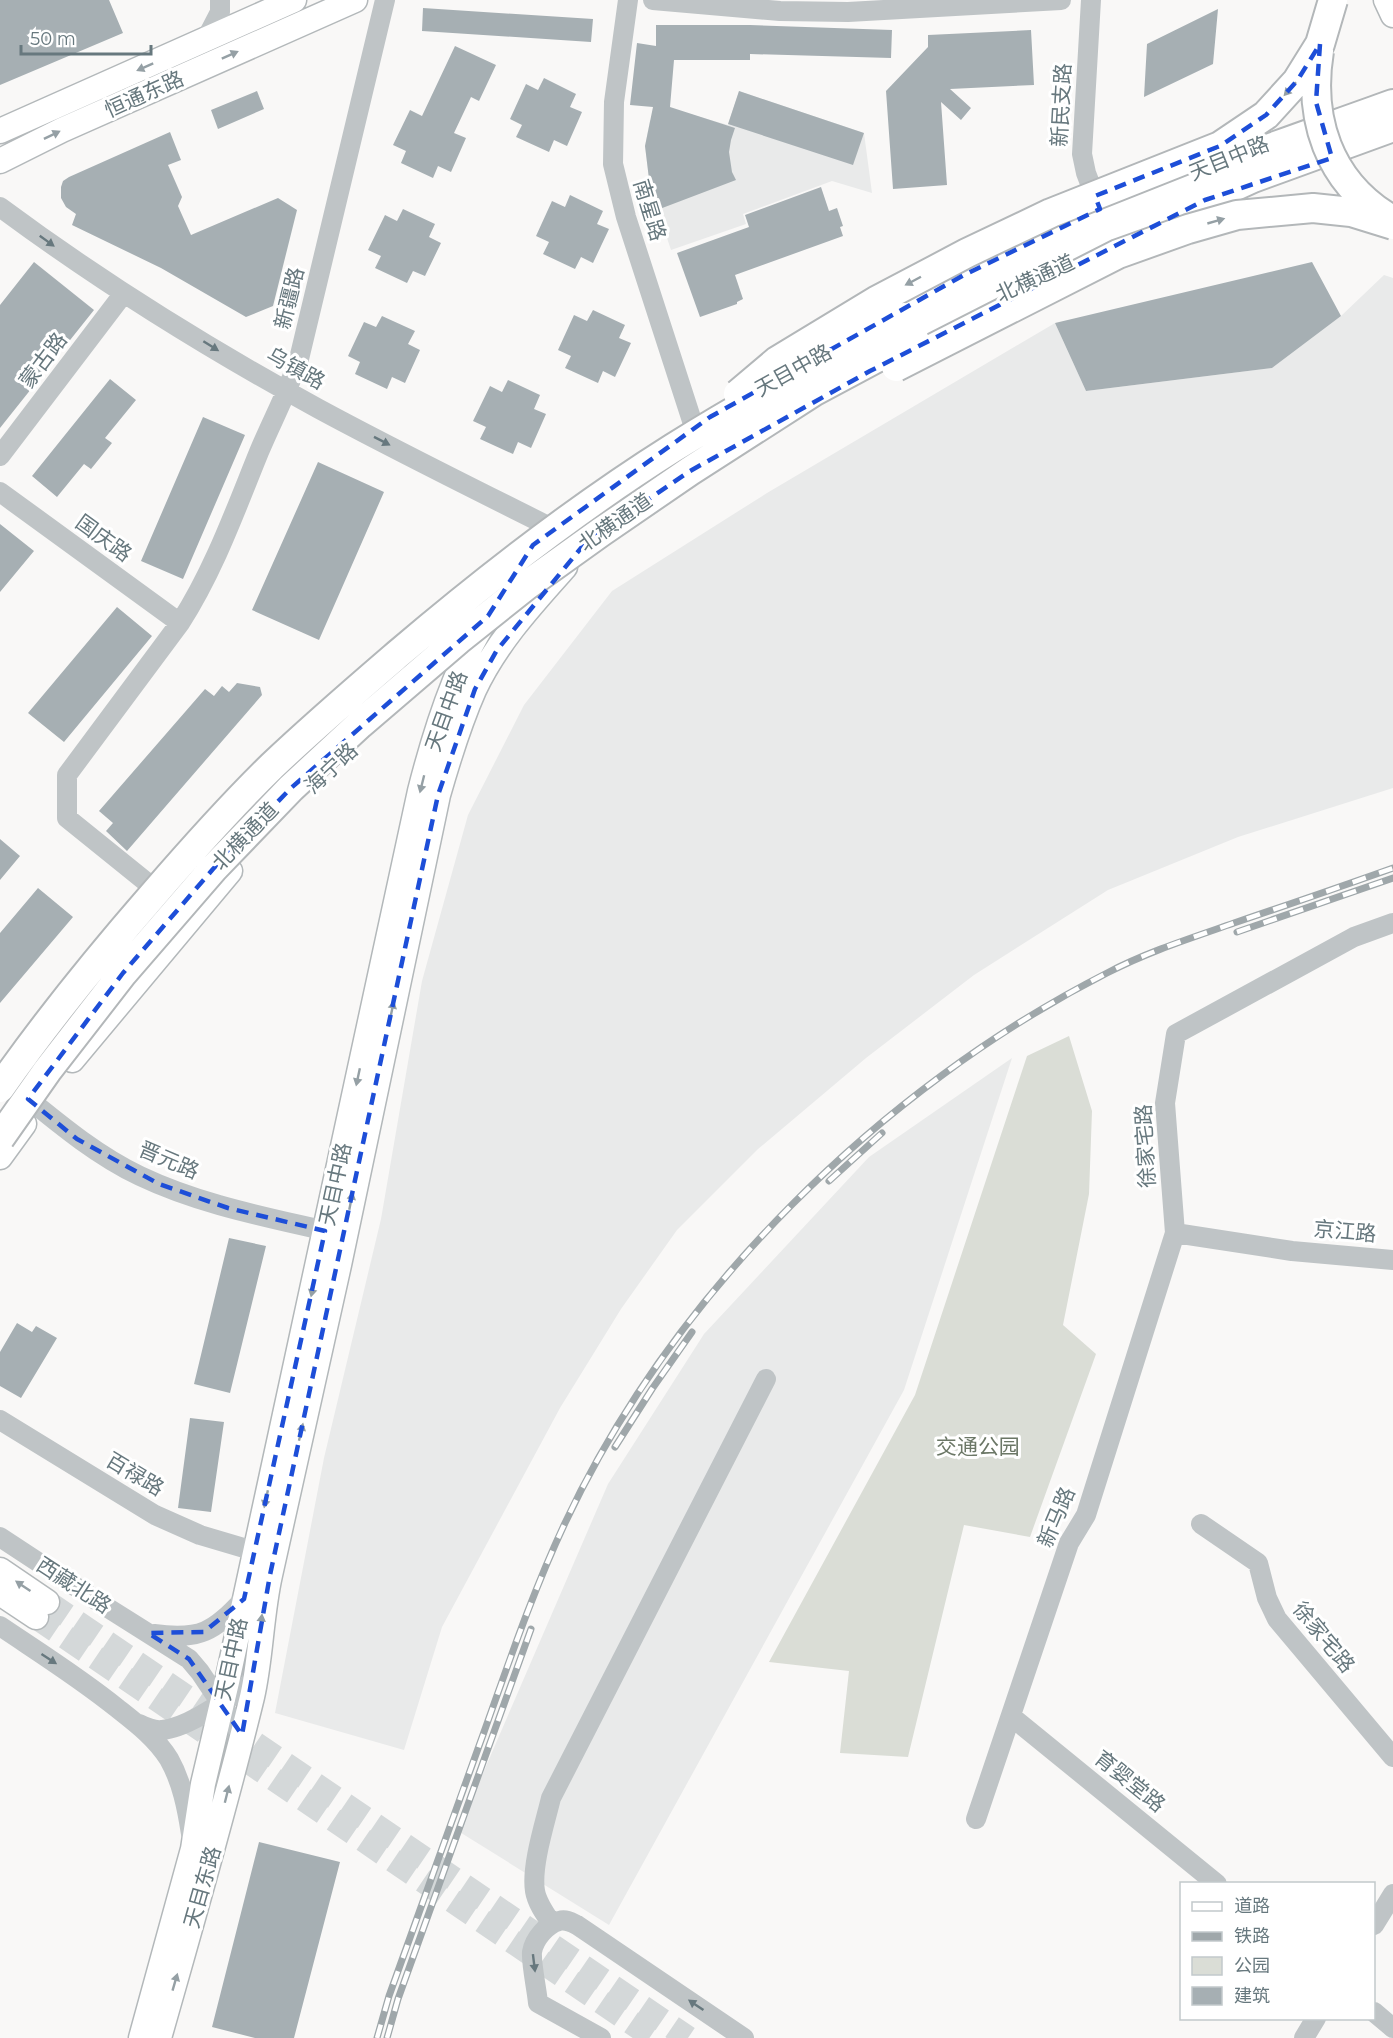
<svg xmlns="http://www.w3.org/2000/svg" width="1393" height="2038" viewBox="0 0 1393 2038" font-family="Montserrat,'Noto Sans SC',sans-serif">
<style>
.built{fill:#e9eaea}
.green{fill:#daddd6}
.building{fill:#a6afb3}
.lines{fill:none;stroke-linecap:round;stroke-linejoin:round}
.major-tunnel{stroke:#d4d8d9;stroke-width:24;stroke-dasharray:24 12;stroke-linecap:butt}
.major-casing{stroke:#b3b8ba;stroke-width:27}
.highway-casing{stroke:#b3b7b9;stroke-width:32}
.minor{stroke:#bfc4c6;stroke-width:20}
.major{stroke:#fff;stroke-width:24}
.highway{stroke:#fff;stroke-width:28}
.rail-casing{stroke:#9fa7aa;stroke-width:7}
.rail{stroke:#fff;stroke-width:4.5;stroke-dasharray:14;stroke-linecap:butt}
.highway-bridge-casing{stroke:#b3b7b9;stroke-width:32;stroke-linecap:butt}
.highway-bridge{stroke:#fff;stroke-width:28}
.oneway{fill:#95a0a5}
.oneway2{fill:#67787e}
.marked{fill:none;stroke:#1d4ed8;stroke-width:4.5;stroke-dasharray:12 8;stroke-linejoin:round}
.labels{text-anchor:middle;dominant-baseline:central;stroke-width:6;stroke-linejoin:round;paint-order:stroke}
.street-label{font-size:21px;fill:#67787e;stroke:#fff}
.park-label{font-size:21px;fill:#6b7766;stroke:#fff}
</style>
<rect width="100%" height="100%" fill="#f9f8f7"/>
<!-- built -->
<path class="built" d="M739,91L864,133L872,193L832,181L743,214L746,224L671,250L650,187L645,146L650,120L686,129L690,114L728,125Z
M1384,275L1393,278V788L1238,837L1108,890L974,975L866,1058L758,1149L677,1230L621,1309L560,1408L442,1627L404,1750L275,1713L324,1458L381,1219L422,981L468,815L524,705L612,591L767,493L1055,323L1086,391L1272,368L1341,316Z
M1012,1058L904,1390L609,1925L458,1831L608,1484L704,1334L869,1157Z"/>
<!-- green -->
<path class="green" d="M1069,1036L1092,1111L1089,1194L1063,1325L1096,1354L1030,1537L964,1525L908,1757L840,1753L849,1671L769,1662L915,1395L1027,1056Z"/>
<!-- building -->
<path class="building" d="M0,0H109L123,33L0,85Z
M423,8L593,19L591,42L422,31Z
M1218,9L1213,64L1144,97L1147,44Z
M656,25H750L892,30L891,58L750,54V60H674L670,107L735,128L731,140L729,152L732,172L736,180L657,210L650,187L645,146L653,107L630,105L637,43L656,46Z
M1031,30L1034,85L950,89L971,108L961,120L941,102L947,185L893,189L886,91L928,47V35Z
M455,46L496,65L479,101L471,97L454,133L466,138L451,172L438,166L433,178L401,163L406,151L393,145L410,110L422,116Z
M544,78L576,94L570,107L582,112L567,146L554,140L549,152L516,137L522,125L510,119L526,84L538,90Z
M257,91L264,109L218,129L211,110Z
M739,91L864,133L853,165L728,124Z
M170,132L181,160L168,165L182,197L178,206L191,235L278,198L297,210L273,306L246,317L161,268L72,225L76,214L66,207L61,198V187L63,181L69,177Z
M821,187L829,211L837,208L843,226L840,227L843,236L735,275L743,299L737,302V304L700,317L677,253L749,227L745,215Z
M570,195L603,211L597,224L609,229L593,263L581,257L575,269L543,254L549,242L536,236L552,201L565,207Z
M403,209L435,224L429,237L441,243L425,276L413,271L407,283L375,268L381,256L368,250L385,215L397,221Z
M34,262L94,310L0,428V305Z
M1312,262L1341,316L1272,368L1086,391L1055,323Z
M593,310L625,325L619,338L631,343L615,377L603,371L598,383L565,368L571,356L558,350L574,315L587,321Z
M382,316L415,331L408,344L420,350L405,383L392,377L387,389L355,374L360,362L348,356L364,322L376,327Z
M110,379L136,400L105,438L112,443L91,469L84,464L57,497L32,476Z
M508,380L540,395L534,409L546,414L531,448L518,442L513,454L480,439L486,427L473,421L490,386L502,392Z
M203,417L245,435L183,579L141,561Z
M318,462L384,492L319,640L252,610Z
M0,524L34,551L0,592Z
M117,607L152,636L64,742L28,713Z
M237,683L260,687L262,695L127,851L106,831L113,823L99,811L205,689L214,696L222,686L229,692Z
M0,839L20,856L0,880Z
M38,888L73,917L0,1003V933Z
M229,1238L266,1246L230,1393L194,1384Z
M17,1323L32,1332L36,1326L57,1338L21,1398L0,1386V1352Z
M190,1418L224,1422L211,1512L178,1508Z
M259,1842L340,1862L294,2038H255L212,2027Z"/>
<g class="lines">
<!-- major-tunnel -->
<path class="major-tunnel" d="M47,1602L688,2038
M36,1617L654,2038"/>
<!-- major casing -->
<g class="major-casing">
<path id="major" d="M1386,0L1393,15
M0,131L294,0
M0,161L62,130L355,0
M72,1060L230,871
M0,1157L24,1124
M0,1570L47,1602
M0,1593L36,1617
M141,2038L193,1849L203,1784L227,1682L420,791C434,736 454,669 485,621
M159,2038C191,1925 224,1812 252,1697C261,1658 261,1615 270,1575L339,1265L438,795C448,760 459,724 474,690C496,643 531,605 565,567"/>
</g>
<!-- highway casing -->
<g class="highway-casing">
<path id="highway" d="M904,317C983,276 1063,234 1145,197C1226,162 1310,134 1393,104
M914,338L1014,287L1253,178L1393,127"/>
</g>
<!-- minor -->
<path class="minor" d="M628,0L614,102L613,164L626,217L694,427
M653,0L780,11L848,12L1061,0
M1091,0L1082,154L1086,173L1099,207
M206,39L220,12V0
M0,207C101,282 209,349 319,409C393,449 470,487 546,525L561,535
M0,456L124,293
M0,492L180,623
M150,885L67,818V775L180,623C214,570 235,511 259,452C272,421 288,391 299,359L385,0
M1393,923L1354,937L1176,1034L1165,1103L1175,1233L1292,1251L1393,1260
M20,1092C58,1123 96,1155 140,1176C203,1206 272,1218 339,1234
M0,1420L155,1515L200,1535L254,1551
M1201,1524L1258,1563L1267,1598L1277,1619L1393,1757
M0,1537L108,1608L189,1659L200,1672L242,1735
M0,1626C40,1653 80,1678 117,1708C136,1723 156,1738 169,1759C182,1782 187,1808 191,1834
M154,1634C201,1640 213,1632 244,1599
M1012,1717L1217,1884
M139,1724C147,1728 154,1731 162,1730C189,1728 231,1696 255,1681
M976,1819L1069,1543L1086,1515L1175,1233
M552,1924C545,1914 537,1903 535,1891C531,1866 545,1823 551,1798L766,1379
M1374,1925L1393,1894
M1374,2012L1393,2028
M601,2038L538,2003C537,1990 531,1964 532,1952C534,1939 547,1924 559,1921C566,1919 571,1922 577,1925L744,2038
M1304,2038L1316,2018"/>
<!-- major -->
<use href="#major" class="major"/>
<!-- highway -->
<use href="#highway" class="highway"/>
<!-- rail casing -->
<g class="rail-casing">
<path id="rail" d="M1237,932L1393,878
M829,1181L882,1133
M615,1447L652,1389L692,1332
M377,2038L389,1996C421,1908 452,1820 484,1732C509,1662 533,1591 565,1523C673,1293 881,1088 1107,973C1147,952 1191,938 1234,923C1287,905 1340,887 1393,868
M387,2038L398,1999L531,1629"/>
</g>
<!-- rail -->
<use href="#rail" class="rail"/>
<!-- highway-bridge casing -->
<g class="highway-bridge-casing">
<path id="highway-bridge" d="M1319,51C1308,118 1328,181 1389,218
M896,367L1118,254L1188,229L1237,215L1313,208L1351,212L1393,225
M738,394L777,361L876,301L967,253L1051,213L1220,146L1266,115L1297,81L1320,44L1333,0
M0,1088C47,1021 99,957 153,895C191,851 230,807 272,766C313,727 355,691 398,654C485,580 576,509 673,448C748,401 826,359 904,317
M0,1138L47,1071L123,973L213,869L291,788L360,724L458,640L527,585L601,532L690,471L813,392L914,338"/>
</g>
<!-- highway-bridge -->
<use href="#highway-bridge" class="highway-bridge"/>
</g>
<!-- one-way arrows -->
<defs><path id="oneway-solid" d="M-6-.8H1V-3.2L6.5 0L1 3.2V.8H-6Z" transform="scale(1.5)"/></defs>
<g class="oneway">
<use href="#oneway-solid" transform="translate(230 55) rotate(-24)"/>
<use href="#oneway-solid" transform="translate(145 67) rotate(156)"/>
<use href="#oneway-solid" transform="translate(1290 89) rotate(132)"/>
<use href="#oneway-solid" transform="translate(52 135) rotate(-26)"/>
<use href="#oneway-solid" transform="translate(1216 221) rotate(-16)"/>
<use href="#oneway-solid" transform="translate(913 281) rotate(152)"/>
<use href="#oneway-solid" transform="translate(422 784) rotate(104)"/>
<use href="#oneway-solid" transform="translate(392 1010) rotate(-78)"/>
<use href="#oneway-solid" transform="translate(358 1077) rotate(102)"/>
<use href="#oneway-solid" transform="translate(351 1201) rotate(-79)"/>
<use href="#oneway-solid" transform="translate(313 1288) rotate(103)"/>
<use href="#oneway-solid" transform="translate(301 1432) rotate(-77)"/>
<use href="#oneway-solid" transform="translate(266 1499) rotate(102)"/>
<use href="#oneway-solid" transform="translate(23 1586) rotate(-146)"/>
<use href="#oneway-solid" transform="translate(261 1623) rotate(-83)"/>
<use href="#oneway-solid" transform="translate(227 1794) rotate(-76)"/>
<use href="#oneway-solid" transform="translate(175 1982) rotate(-74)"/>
</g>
<g class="oneway2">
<use href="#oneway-solid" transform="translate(47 241) rotate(36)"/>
<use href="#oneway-solid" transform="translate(211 346) rotate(32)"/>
<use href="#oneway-solid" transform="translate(382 441) rotate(27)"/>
<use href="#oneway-solid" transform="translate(49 1659) rotate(33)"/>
<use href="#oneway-solid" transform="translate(534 1963) rotate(83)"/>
<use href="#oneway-solid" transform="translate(696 2005) rotate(-146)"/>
</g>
<!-- marked area -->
<path class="marked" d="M1320,44L1316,102L1332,158L1205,200L870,371L690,471L586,542L497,650L475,689L438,795L270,1575L242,1735L189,1659L148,1633L204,1632L244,1599L325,1231L228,1208L159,1184L77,1139L28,1099L123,973L213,869L291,788L488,616L533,545L710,417L964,275L1100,209L1095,196L1220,146L1266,115L1297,81Z"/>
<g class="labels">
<!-- street labels -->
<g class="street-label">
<text transform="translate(144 94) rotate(-24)">恒通东路</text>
<text transform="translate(1061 105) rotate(-87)">新民支路</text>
<text transform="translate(1229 158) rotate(-22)">天目中路</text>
<text transform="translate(650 210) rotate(73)">南星路</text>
<text transform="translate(1035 278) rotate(-25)">北横通道</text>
<text transform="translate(289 298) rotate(-76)">新疆路</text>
<text transform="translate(43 360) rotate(-53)">蒙古路</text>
<text transform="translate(296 368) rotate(29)">乌镇路</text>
<text transform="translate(793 370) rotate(-29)">天目中路</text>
<text transform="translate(615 522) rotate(-35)">北横通道</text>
<text transform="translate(104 538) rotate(36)">国庆路</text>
<text transform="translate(446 711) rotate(-70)">天目中路</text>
<text transform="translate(331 768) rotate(-43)">海宁路</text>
<text transform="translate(245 836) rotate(-46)">北横通道</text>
<text transform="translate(1145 1146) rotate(-93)">徐家宅路</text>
<text transform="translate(169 1160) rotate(23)">晋元路</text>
<text transform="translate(335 1184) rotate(-78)">天目中路</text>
<text transform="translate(1345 1231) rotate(5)">京江路</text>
<text transform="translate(135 1474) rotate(31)">百禄路</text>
<text transform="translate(1056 1517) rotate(-67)">新马路</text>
<text transform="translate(74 1585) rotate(33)">西藏北路</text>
<text transform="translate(1324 1637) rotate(51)">徐家宅路</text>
<text transform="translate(231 1659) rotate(-78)">天目中路</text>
<text transform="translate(1130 1781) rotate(39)">育婴堂路</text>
<text transform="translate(202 1887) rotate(-74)">天目东路</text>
</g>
<!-- park labels -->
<g class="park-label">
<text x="978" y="1446">交通公园</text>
</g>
</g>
<!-- legend -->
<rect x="1180" y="1882" width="195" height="138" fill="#ffffff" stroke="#c2c9cb" stroke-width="1.5"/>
<rect x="1192" y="1902" width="30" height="9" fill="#ffffff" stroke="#c2c9cb" stroke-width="1.5"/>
<text x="1234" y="1912" font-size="18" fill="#67787e">道路</text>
<rect x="1192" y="1932" width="30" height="9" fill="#9fa7aa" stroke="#c2c9cb" stroke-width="1.5"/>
<text x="1234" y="1942" font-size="18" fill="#67787e">铁路</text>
<rect x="1192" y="1957" width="30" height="18" fill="#daddd6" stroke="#c2c9cb" stroke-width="1.5"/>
<text x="1234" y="1972" font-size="18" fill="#67787e">公园</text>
<rect x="1192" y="1987" width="30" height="18" fill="#a6afb3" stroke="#c2c9cb" stroke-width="1.5"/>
<text x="1234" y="2002" font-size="18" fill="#67787e">建筑</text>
<!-- scale -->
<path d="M21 45v9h130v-9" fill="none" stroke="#67787e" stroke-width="3"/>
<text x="30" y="45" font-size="18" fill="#67787e" stroke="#ffffff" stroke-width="4.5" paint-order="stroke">50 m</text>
</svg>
